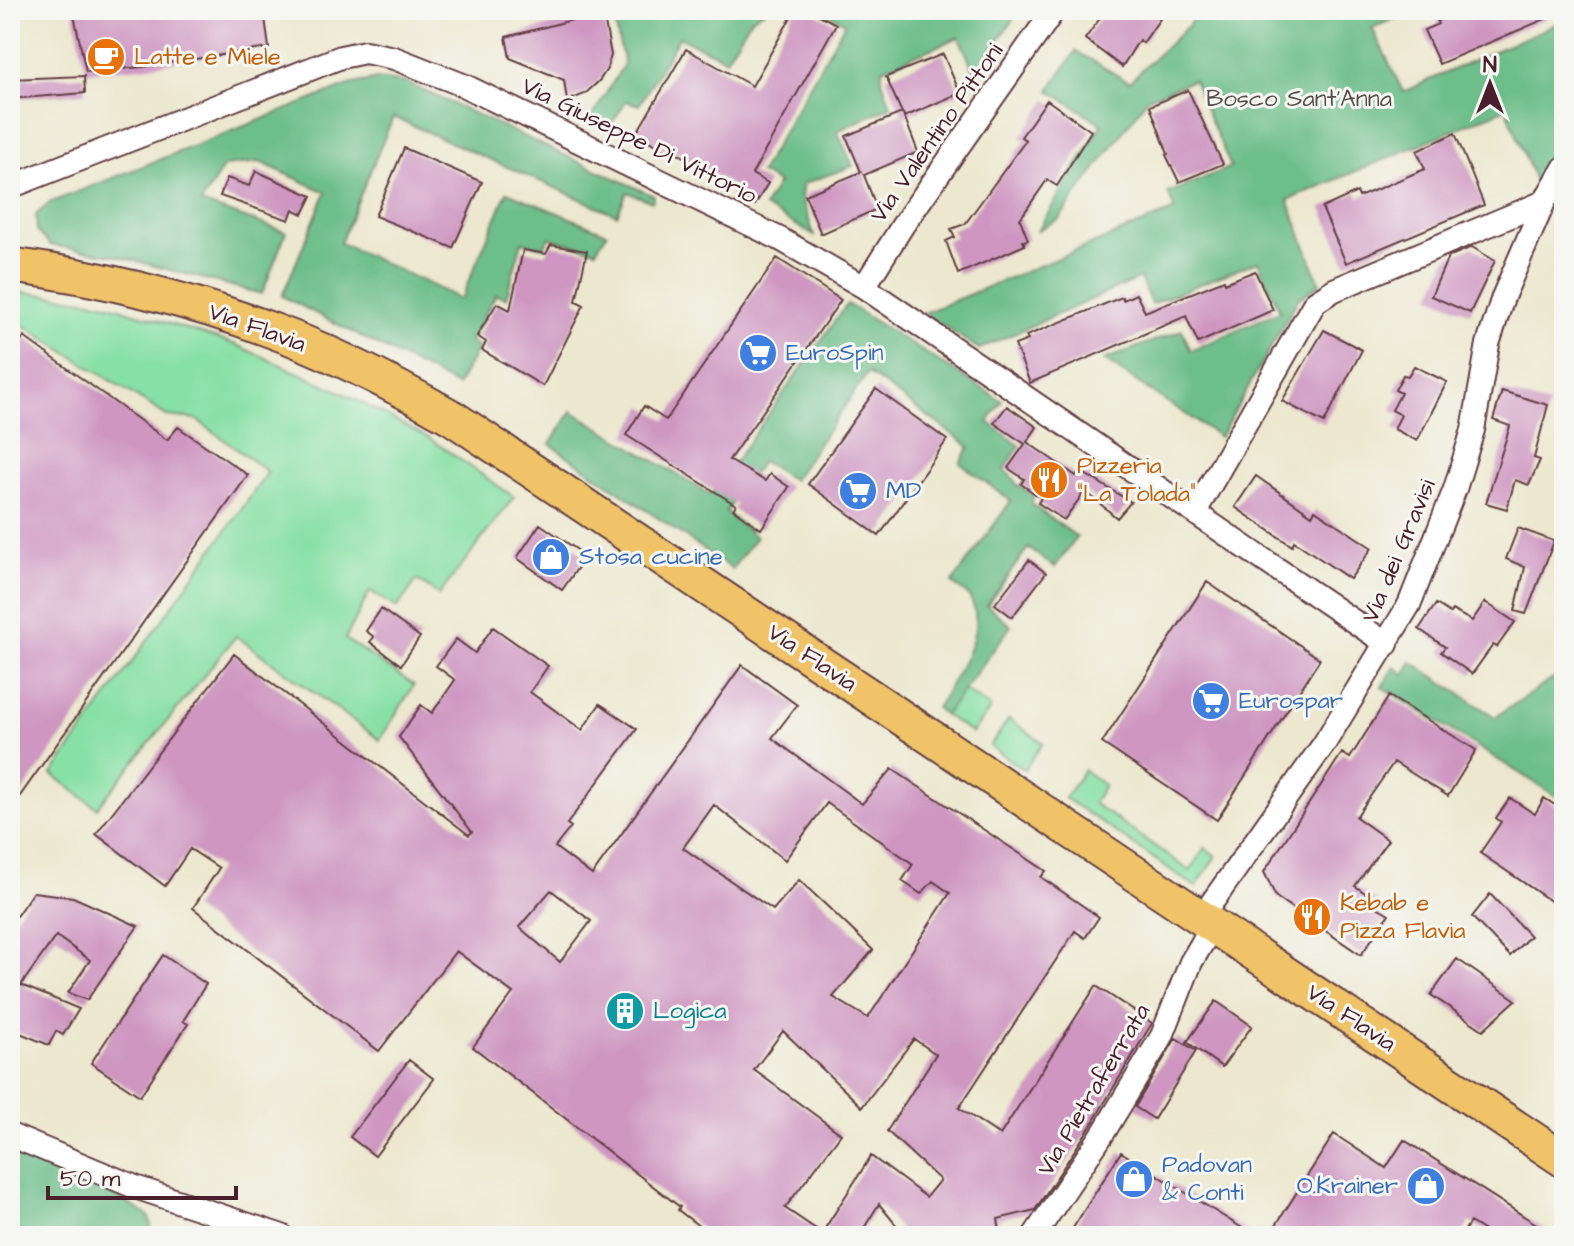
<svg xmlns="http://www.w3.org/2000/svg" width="1574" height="1246" viewBox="0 0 1574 1246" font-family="'Architects Daughter',sans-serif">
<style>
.green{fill:#87e0a5;stroke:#688068;stroke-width:2}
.forest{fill:#6dbe8a;stroke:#5c6e5a;stroke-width:2}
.building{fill:#ce96c1;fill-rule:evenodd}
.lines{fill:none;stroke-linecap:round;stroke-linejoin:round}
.minor-casing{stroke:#623d43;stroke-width:26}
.primary-casing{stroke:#623d43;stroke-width:38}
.minor{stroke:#fff;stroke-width:22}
.primary{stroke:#f0c369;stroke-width:34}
.labels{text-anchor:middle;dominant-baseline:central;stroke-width:6;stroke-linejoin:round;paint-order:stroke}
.food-label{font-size:24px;fill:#c56008;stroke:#f6f6f2;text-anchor:start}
.park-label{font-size:24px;fill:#594f4a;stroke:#f6f6f2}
.street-label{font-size:24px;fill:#4a1f2b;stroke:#f6f6f2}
.shop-label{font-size:24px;fill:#366cbe;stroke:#f6f6f2;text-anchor:start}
.culture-label{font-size:24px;fill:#0d838f;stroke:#f6f6f2;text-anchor:start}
</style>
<rect width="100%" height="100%" fill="#f6f6f2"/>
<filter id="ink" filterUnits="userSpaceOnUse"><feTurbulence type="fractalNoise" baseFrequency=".0125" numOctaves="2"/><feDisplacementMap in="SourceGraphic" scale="16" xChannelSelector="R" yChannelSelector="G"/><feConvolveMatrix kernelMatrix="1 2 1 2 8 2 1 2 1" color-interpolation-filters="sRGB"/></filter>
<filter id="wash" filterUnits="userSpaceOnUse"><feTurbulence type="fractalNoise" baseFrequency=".006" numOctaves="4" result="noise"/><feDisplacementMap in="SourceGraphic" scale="32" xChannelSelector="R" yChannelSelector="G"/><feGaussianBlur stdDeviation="1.8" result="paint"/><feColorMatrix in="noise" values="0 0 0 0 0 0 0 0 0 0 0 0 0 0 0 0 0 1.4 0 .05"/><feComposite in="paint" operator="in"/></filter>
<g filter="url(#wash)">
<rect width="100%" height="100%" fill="#ece7ce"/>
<!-- green -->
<path class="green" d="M22,292L100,302L234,344L341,392L429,438L514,497L439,595L417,580L397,608L370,591L345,639L414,685L380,740L236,636L97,808L52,774L268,472L196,419L167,416L20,323Z
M963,689L991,708L972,733L945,715Z
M1009,719L1043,743L1024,770L990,746Z
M1084,770L1104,785L1093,803L1190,871L1205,848L1216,856L1196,887L1065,798Z"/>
<!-- forest -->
<path class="forest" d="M612,10H766L751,19L726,59L679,37L639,105L626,101L609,128L590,120L624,64Z
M822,10H1020L975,73L959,37L882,69V80L891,106L837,131L853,166L803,184L801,196L814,235L764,207L778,183L760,173L845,23Z
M1198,10H1416L1372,28L1403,92L1564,20V146L1554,158L1538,189L1506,108L1288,200L1320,284L1298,299L1220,437L1104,360L1182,330L1191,351L1280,311L1258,261L1151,304L1140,278L979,349L924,313L1175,210L1168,193L1231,167L1193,80L1148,98L1059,219L1038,230L1102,124L1049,90L1076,51L1129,82L1189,25Z
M377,79L407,83L654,196L652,202L627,192L617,215L393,117L340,243L461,299L507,192L607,233L596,250L549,238L544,247L522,242L506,298L496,294L470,341L478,348L457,386L282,296L326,192L260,162L224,166L201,203L286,232L262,294L113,255L50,245L37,231L36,215L49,203L349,85Z
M847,304L1002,401L988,422L1020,446L1004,470L1014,479L1016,484L1033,496L1031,504L1077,537L1055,567L1028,548L987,605L1011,626L945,715L936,708C953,680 993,627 967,594C963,590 956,586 952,583L1011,501L960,463L970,447L868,373L793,480L762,461L726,512L756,537L732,569L550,444L572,411L711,495Z
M1412,662L1495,717L1553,679L1564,685V801L1382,687L1394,667L1404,674Z
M10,1152L100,1186L149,1216L153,1236H10Z"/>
<g id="blocks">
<!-- building -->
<path class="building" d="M73,10H264L269,48L142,67L86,72Z
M795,10H810L836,24L752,174L768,183L755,205L738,197L741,191L676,152L674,155L636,134L686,49L752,86Z
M1106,10H1166L1143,43L1139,40L1122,67L1085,39Z
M1461,10H1564V11L1439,64L1424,30L1438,24L1437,21Z
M603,12L611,55L607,69L599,81L585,94L567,101L564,80L510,58L506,37Z
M943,54L960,93L904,117L903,113L918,152L864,175L877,209L821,234L805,195L861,172L846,136L902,113L886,77Z
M84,76L85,93L10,99V79Z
M1188,90L1223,164L1179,182L1166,155L1168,154L1150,106Z
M1047,100L1091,131L1057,186L1047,180L1020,219L1028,240L1023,241L1025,245L958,274L946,241L955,237L951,229L965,224L1026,140L1021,137Z
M1455,133L1484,205L1346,263L1322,208L1357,192L1359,197L1425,169L1417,151Z
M404,148L482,182L453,248L375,216Z
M256,171L312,196L303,214L293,209L289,220L220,196L227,178L249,186Z
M551,245L587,251L576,301L584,305L543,386L482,350L486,342L477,336L497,303L510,310L523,250L546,254Z
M1472,247L1495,261L1470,313L1431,296L1448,257Z
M777,258L841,300L729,460L765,481L770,474L789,487L761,529L733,509L736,505L626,435L644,406L666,420Z
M1255,271L1273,310L1198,343L1186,316L1030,383L1015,345L1028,340L1026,336L1122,297L1123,300L1136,294L1145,312L1224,280L1225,283Z
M1324,330L1362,350L1324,423L1282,401Z
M24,337L167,440L178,427L248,475L10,810V357Z
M1414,366L1447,382L1417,441L1394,429L1401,415L1392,410L1401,393L1395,390L1403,375L1408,376Z
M876,389L947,440L879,536L808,484Z
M1502,391L1548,405L1534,458L1540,460L1529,485L1515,480L1507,509L1486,503L1510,426L1493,420Z
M1007,406L1037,427L1027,442L1076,476L1080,471L1131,502L1117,518L1085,491L1064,520L1038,503L1041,498L1021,484L1024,479L1008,468L1025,444L994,423Z
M1256,476L1312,515L1315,510L1372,548L1350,579L1294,541L1292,546L1235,507Z
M540,524L586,556L562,590L517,558Z
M1518,528L1554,541L1526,614L1515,611L1525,567L1506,559Z
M1029,560L1046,573L1012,617L995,604Z
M1207,582L1320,659L1217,820L1102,743Z
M1485,602L1515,622L1497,647L1493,645L1472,674L1441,652L1445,647L1419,629L1436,604L1450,613L1452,610L1472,621Z
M381,609L420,637L401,665L370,642L374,637L366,631Z
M493,627L548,666L530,692L582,730L600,704L637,729L567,824L571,827L555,847L592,875L742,665L797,705L772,738L862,804L892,769L1046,871L1041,877L1099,917L1085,938L1075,931L959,1108L1000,1135L1096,986L1152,1023L1090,1127L1035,1210L998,1219L1001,1236H905L879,1204L859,1236H712L678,1210L680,1207L473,1047L513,993L456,951L379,1051L193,908L219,868L190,849L165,886L96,834L234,654L469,835L472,832L399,737L421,705L432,713L455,680L436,666L456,639L475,653ZM827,803L913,864L902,881L921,894L933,881L950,893L868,1018L833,997L873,950L828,907L799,880L773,910L683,848L714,805L785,860ZM551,890L591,921L560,962L519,927ZM783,1031L862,1107L914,1039L936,1054L887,1131L940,1180L926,1197L871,1156L822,1233L785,1208L841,1134L754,1070Z
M1389,696L1476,750L1448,796L1394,762L1356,817L1388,840L1355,886L1380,903L1377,907L1389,914L1361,955L1276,897L1264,872L1342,753L1350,758Z
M1510,798L1535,814L1544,798L1564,811V910L1480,853L1501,822L1496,818Z
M33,892L73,897L138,926L87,1000L68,993L90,960L56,936L21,985L79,1009L63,1035L56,1031L49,1045L10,1029V925Z
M1490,894L1530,936L1510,956L1472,917Z
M163,955L206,984L183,1021L188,1024L140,1096L91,1063Z
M1457,959L1516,1000L1483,1030L1431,995Z
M1216,1001L1252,1026L1222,1067L1187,1042Z
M1176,1038L1196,1051L1154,1119L1135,1107Z
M409,1060L434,1079L375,1156L350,1137Z
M1334,1134L1386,1168L1404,1140L1555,1236H1493L1470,1222L1461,1236H1269Z
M1121,1152L1218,1213L1255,1236H1068Z"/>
</g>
</g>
<g filter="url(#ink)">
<use href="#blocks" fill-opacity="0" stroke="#623d43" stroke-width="2"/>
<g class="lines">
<!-- minor casing -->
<g class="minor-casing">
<path id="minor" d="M10,187L341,57L365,52L394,58L463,85L780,239L864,287L1387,644
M864,287L903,225L1054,10
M1195,512L1315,302L1334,290L1544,202
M1201,918L1324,744L1409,605L1455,489L1473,430L1488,344L1503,297L1544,202L1564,168
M10,1135L135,1187L282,1236
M1034,1236L1102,1135L1162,1036L1191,962L1213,925"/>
</g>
<!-- primary casing -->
<g class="primary-casing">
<path id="primary" d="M10,265C98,277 188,299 271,330C334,353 395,385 453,418L1564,1160"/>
</g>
<!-- minor -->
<use href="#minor" class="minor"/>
<!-- primary -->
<use href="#primary" class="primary"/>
</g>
</g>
<!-- icons -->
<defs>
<g id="cafe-disc" transform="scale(2)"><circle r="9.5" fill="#e8710a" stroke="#f6f6f2"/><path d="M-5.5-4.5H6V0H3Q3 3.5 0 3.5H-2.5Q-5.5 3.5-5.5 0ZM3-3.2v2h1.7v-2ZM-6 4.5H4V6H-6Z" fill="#fff"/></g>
<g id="supermarket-disc" transform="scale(2)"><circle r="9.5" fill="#3f7fe0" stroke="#f6f6f2"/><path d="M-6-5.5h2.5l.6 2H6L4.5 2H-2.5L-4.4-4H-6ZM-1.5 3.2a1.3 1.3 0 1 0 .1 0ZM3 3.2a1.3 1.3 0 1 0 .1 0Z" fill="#fff"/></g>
<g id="restaurant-disc" transform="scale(2)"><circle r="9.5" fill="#e8710a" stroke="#f6f6f2"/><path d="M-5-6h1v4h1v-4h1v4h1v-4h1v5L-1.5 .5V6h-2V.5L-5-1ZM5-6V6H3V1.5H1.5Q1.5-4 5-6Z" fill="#fff"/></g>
<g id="shop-disc" transform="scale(2)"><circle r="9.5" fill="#3f7fe0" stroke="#f6f6f2"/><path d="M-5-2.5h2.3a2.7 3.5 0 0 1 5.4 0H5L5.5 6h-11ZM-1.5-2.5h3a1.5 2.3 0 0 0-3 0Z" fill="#fff"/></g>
<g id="building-disc" transform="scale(2)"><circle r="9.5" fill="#0f9aa8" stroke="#f6f6f2"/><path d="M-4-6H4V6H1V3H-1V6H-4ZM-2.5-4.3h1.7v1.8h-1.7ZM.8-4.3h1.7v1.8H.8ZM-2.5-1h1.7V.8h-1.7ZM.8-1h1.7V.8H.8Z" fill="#fff"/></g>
</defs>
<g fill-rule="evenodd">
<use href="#cafe-disc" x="106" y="57"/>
<use href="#supermarket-disc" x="758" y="353"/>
<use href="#restaurant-disc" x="1049" y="480"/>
<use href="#supermarket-disc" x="858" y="491"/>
<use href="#shop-disc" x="551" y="557"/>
<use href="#supermarket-disc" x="1211" y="701"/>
<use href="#restaurant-disc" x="1312" y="917"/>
<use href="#building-disc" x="625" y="1011"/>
<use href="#shop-disc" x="1134" y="1179"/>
<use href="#shop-disc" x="1426" y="1186"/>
</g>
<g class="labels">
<!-- food labels -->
<g class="food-label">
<text x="134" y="57">Latte e Miele</text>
<text x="1077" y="466">Pizzeria<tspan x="1077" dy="28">"La Tolada"</tspan></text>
<text x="1340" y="903">Kebab e<tspan x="1340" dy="28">Pizza Flavia</tspan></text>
</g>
<!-- park labels -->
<g class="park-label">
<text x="1299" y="99">Bosco Sant'Anna</text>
</g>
<!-- street labels -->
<g class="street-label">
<text transform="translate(937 133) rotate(-55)">Via Valentino Pittoni</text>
<text transform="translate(639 141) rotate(26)">Via Giuseppe Di Vittorio</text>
<text transform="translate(257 328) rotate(20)">Via Flavia</text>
<text transform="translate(1399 551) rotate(-67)">Via dei Gravisi</text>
<text transform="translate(812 658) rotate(34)">Via Flavia</text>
<text transform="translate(1351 1018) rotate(34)">Via Flavia</text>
<text transform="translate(1094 1090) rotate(-59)">Via Pietraferrata</text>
</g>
<!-- shop labels -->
<g class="shop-label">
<text x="786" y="353">EuroSpin</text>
<text x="886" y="491">MD</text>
<text x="579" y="557">Stosa cucine</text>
<text x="1239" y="701">Eurospar</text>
<text x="1162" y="1165">Padovan<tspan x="1162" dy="28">&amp; Conti</tspan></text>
<text x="1398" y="1186" text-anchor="end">O.Krainer</text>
</g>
<!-- culture labels -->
<g class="culture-label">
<text x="653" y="1011">Logica</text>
</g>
</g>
<!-- margin -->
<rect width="1574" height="1246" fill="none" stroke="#f6f6f2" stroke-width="40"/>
<!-- north arrow -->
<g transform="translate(1490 84)" stroke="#f6f6f2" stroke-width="6" paint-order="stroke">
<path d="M0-6L14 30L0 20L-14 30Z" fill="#4a1f2b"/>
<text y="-12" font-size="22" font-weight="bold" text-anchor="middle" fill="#4a1f2b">N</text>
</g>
<!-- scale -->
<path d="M48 1186v12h188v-12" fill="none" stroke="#4a1f2b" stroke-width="4"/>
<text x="60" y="1186" font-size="24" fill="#4a1f2b" stroke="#f6f6f2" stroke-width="6" paint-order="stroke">50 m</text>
</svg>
